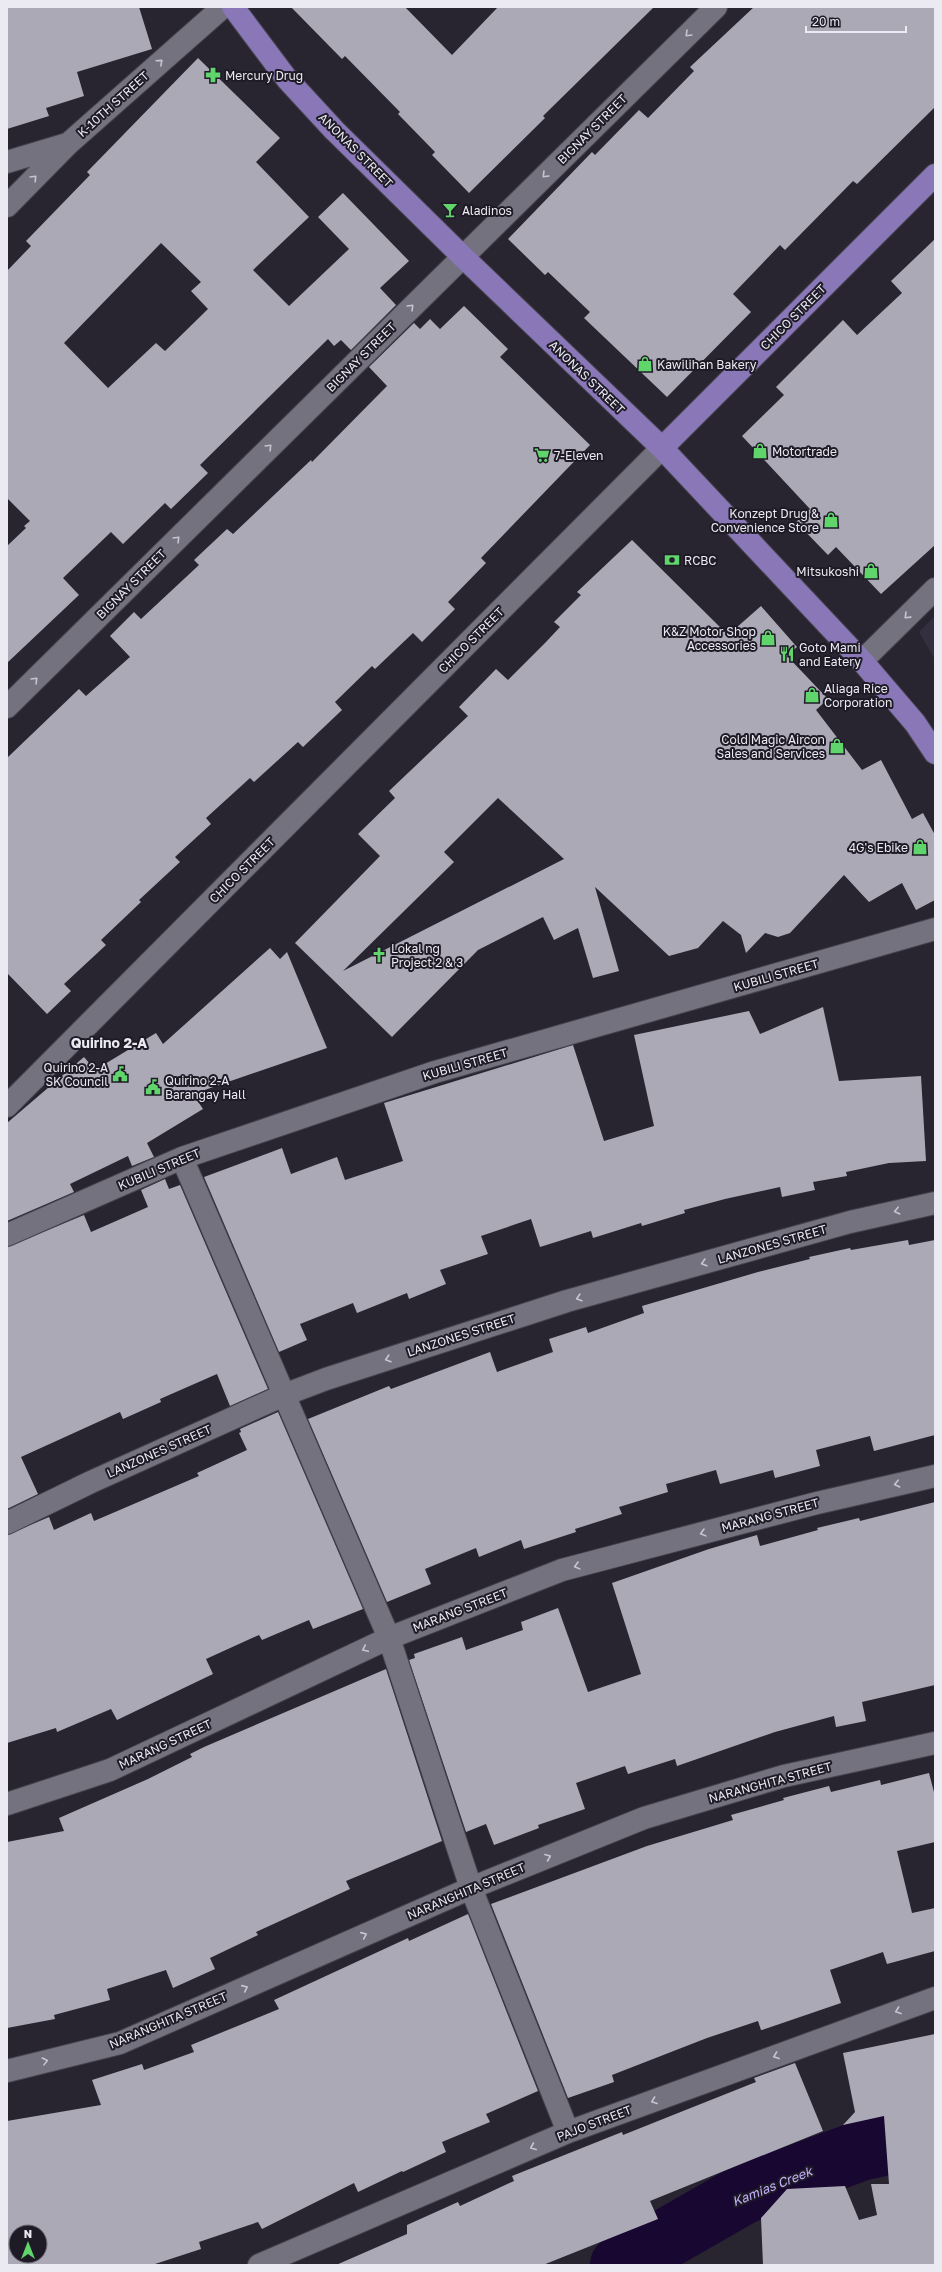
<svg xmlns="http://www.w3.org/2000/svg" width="942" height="2272" viewBox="0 0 942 2272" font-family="'Golos Text',sans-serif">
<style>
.built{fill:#332f40}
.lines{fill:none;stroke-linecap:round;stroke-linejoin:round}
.river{stroke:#170731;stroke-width:60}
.building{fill:#aca9b7;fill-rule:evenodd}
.minor-casing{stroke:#45434c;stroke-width:24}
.major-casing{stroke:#45434c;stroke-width:24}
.minor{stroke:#757280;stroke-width:22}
.major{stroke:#8977b8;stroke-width:22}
.oneway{stroke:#c8c5cf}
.labels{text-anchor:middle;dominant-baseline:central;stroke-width:4;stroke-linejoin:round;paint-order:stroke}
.poi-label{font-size:12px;fill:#ebe9f1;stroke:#1e1b27;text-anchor:start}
.street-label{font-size:12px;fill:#ebe9f1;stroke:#1e1b27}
.water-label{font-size:13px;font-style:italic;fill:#c4b0fd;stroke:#1e1b27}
.quarter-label{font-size:14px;font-weight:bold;fill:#ebe9f1;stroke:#1e1b27}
</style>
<rect width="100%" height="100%" fill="#282531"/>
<!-- built -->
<path class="built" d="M935,616V660L919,632Z"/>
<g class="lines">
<!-- river -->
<path class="river" d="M620,2265L744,2194L860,2151L935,2135"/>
</g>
<!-- building -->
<path class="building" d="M7,7H139L152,49L77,72L84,96L46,108L49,116L7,129Z
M291,7H405L452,55L498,7H654L543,116L545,118L469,193L432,155L435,152L398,114L400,112L345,56L342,59Z
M754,7H935V107L857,184L853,181L785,250L780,245L733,294L751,312L667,397L584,318L590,312L548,272L545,275L508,239L592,152L595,155L639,110L648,118L694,71L690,67Z
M198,58L280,138L256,162L309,217L253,270L289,306L349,249L318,217L343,193L409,261L380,288L396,305L351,350L341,340L334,346L328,339L200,465L208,473L171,509L165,503L123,544L111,532L63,578L79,595L7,663V546L26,528L24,526L30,521L7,498V271L31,246L26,241L90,175L87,172ZM161,243L201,282L191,291L208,309L165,351L156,343L108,388L64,343Z
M935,239V545L881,594L836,547L828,555L796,522L810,509L742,436L784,395L776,387L843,320L857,335L902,293L891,281Z
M464,306L508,349L500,357L590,445L481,558L486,563L448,602L455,609L422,642L413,633L375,669L372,666L335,702L342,710L303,747L298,742L254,782L250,778L206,818L211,824L175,857L180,862L139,900L141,902L101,940L106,945L64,984L71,991L47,1014L7,973V758L79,689L86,696L130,657L110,636L134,612L141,619L199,565L194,560L227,529L233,534L311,460L312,462L387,386L369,367L414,323L420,329L430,319L440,329Z
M632,540L728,635L761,606L797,647L787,656L828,699L816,710L862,770L881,760L912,819L923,813L935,835V900L916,910L902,883L869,902L844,875L790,933L778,937L765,933L746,953L741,935L723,921L698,948L669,956L595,887L619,971L593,978L578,928L554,940L543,917L478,950L392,1037L295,943L380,856L358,834L395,798L389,791L468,716L459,707L496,669L508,680L546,642L560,627L554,622L581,595L577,592ZM498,798L564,859L343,971L454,862L444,852Z
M270,948L280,959L287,952L327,1048L193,1094L203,1109L147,1143L154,1157L132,1166L128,1156L70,1184L74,1192L7,1221V1123L84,1057L95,1070L156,1033L163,1044Z
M823,1007L839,1081L921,1076L926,1161L889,1163L846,1172L847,1176L813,1182L815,1190L782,1197L780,1187L725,1199L684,1210L685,1213L642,1226L641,1223L593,1238L591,1231L540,1247L531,1219L481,1236L488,1254L440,1270L446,1284L409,1299L407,1293L357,1313L353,1303L300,1324L307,1340L279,1352L204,1177L282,1148L291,1174L337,1157L345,1180L403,1161L384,1103L573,1045L604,1141L654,1126L634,1035L749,1011L760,1034Z
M165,1179L169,1189L180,1185L268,1389L230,1406L217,1374L160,1399L161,1402L123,1419L120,1412L21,1457L38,1494L7,1509V1247L84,1215L91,1232L148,1207L141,1190Z
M908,1240L909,1245L935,1240V1435L874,1451L870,1436L816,1450L820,1466L775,1478L773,1470L720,1484L716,1470L666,1484L668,1492L619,1507L622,1514L575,1529L576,1532L524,1549L521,1540L479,1557L476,1548L425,1569L431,1584L387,1602L308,1419L389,1386L391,1389L490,1352L497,1372L553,1352L549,1339L586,1327L588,1333L644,1313L642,1306L758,1272L810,1259L809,1257L850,1248L851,1250Z
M278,1412L363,1609L313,1629L309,1620L262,1640L259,1635L206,1659L213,1674L117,1720L111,1709L57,1732L56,1728L7,1743V1535L49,1517L54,1530L91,1513L94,1521L199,1476L197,1473L247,1450L239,1433L241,1432L240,1429Z
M935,1502V1685L862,1702L866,1721L836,1727L834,1716L775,1732L677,1766L675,1759L628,1774L625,1766L576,1783L585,1809L538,1825L539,1828L494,1845L486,1824L466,1832L409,1660L415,1658L414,1654L462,1637L466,1650L523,1630L521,1622L558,1608L588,1692L641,1674L612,1583L709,1549L757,1535L760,1546L818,1530L817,1528L859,1518L860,1521Z
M386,1669L442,1841L346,1881L350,1889L256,1932L258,1935L210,1958L215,1969L173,1988L166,1970L107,1989L110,2000L54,2015L55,2019L7,2028V1842L64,1831L59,1818L148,1779L192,1757L190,1754L204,1747Z
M929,1773L935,1796V1842L897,1851L912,1913L935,1908V1951L887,1964L883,1952L830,1970L841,2003L762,2030H761L758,2021L707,2038L612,2075L614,2082L568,2098L491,1904L647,1846L733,1820L731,1815L784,1800L783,1798L829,1786L831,1792L880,1780L881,1785Z
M468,1914L538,2091L486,2114L490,2122L442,2142L446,2152L403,2172L402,2171L358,2192L354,2183L262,2229L258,2222L199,2242L201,2249L152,2265H7V2121L101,2105L92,2080L142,2064L144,2070L194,2052L191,2045L279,2009L274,2000L408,1938L409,1941ZM16,2232H40V2256H16Z
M935,2034V2265H763L761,2218L787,2189L845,2186L859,2220L877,2215L871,2184H889L884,2116L843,2125L855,2112L843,2053Z
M795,2063L823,2131L650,2201L658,2219L543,2265H336L407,2234V2225L458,2202L460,2206L514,2181L512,2176L622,2132L623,2135L668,2117L756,2082L754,2078Z"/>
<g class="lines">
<!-- minor casing -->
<g class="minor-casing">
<path id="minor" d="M7,162L67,144
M7,206L68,144L223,7
M862,661L935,589
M7,707L716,7
M7,1106L662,448
M182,1158L389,1638L471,1888L568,2132
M7,1235L182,1158L435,1072L935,929
M7,1523L91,1482L284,1395L326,1379L567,1301L850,1222L935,1203
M7,1804L110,1770L389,1638L562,1570L817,1503L935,1476
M7,2071L120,2043L471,1888L644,1818L784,1776L935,1743
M259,2265L568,2132L935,1998"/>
</g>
<!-- major casing -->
<g class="major-casing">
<path id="major" d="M233,7L287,79L334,130L462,256L662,448L862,661L915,723L935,753
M662,448L935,175"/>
</g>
<!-- minor -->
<use href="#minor" class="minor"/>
<!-- major -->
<use href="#major" class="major"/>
</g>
<!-- one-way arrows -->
<defs><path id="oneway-chevron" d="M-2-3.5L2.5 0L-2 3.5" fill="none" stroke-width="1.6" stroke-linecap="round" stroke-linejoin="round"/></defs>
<g class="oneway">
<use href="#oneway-chevron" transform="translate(688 34) rotate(135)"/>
<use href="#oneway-chevron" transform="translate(160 62) rotate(-42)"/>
<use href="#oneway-chevron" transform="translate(545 175) rotate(135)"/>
<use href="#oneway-chevron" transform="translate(34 178) rotate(-46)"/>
<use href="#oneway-chevron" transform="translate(411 307) rotate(-45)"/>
<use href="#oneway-chevron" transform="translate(269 447) rotate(-45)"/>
<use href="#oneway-chevron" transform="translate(177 539) rotate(-45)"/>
<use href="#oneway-chevron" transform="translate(907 616) rotate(136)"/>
<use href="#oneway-chevron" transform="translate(35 680) rotate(-45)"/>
<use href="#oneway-chevron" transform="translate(897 1211) rotate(167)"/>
<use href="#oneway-chevron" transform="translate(704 1263) rotate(164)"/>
<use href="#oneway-chevron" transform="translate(579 1298) rotate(164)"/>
<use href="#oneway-chevron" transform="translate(388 1359) rotate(162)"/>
<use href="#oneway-chevron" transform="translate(897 1484) rotate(167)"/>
<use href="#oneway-chevron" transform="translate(703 1533) rotate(165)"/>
<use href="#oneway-chevron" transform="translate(577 1566) rotate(165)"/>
<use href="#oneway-chevron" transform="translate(365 1649) rotate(155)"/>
<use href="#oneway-chevron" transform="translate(548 1857) rotate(-22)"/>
<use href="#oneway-chevron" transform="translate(364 1935) rotate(-24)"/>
<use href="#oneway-chevron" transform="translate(245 1988) rotate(-24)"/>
<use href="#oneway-chevron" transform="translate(898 2011) rotate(160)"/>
<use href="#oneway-chevron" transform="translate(776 2056) rotate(160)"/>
<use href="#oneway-chevron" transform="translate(45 2061) rotate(-14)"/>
<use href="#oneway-chevron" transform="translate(654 2101) rotate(160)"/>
<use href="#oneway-chevron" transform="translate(533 2147) rotate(157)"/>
</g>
<!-- icons -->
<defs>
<g id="pharmacy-bare" transform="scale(1.2)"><path d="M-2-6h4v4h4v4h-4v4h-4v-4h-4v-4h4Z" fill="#60d56b" stroke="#1e1b27" stroke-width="2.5" paint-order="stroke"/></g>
<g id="bar-bare" transform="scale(1.2)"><path d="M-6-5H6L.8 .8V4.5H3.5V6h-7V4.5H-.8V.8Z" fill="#60d56b" stroke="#1e1b27" stroke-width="2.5" paint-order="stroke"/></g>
<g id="shop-bare" transform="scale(1.2)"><path d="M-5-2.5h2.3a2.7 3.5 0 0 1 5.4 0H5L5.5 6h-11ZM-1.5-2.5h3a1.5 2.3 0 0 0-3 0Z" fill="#60d56b" stroke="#1e1b27" stroke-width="2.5" paint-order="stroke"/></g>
<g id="supermarket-bare" transform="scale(1.2)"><path d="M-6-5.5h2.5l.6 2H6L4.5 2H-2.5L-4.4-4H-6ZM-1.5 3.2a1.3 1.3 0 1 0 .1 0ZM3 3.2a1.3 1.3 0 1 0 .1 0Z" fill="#60d56b" stroke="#1e1b27" stroke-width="2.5" paint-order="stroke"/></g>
<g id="bank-bare" transform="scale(1.2)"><path d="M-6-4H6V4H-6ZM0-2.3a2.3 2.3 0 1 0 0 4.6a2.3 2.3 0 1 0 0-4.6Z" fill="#60d56b" stroke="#1e1b27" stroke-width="2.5" paint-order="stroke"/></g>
<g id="restaurant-bare" transform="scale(1.2)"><path d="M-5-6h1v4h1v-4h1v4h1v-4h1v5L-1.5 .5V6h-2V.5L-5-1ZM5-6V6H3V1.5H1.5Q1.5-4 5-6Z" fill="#60d56b" stroke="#1e1b27" stroke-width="2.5" paint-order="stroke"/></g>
<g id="church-bare" transform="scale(1.2)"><path d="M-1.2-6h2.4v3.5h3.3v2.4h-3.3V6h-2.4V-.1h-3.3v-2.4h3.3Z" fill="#60d56b" stroke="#1e1b27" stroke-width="2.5" paint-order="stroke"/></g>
<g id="civic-bare" transform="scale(1.2)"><path d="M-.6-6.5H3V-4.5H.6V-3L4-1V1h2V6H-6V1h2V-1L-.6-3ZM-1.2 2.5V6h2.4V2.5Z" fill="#60d56b" stroke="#1e1b27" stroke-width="2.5" paint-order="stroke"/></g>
</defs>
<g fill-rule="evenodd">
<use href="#pharmacy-bare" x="213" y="75"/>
<use href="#bar-bare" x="450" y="210"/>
<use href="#shop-bare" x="645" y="364"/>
<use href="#shop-bare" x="760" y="451"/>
<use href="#supermarket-bare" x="542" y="455"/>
<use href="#shop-bare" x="831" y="520"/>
<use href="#bank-bare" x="672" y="560"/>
<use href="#shop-bare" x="871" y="571"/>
<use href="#shop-bare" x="768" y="638"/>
<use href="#restaurant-bare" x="787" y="654"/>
<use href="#shop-bare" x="812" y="695"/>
<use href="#shop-bare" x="837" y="746"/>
<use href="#shop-bare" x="920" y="847"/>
<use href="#church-bare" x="379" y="955"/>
<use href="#civic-bare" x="120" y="1074"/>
<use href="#civic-bare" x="153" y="1087"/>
</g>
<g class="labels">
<!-- poi labels -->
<g class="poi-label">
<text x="225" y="75">Mercury Drug</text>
<text x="462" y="210">Aladinos</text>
<text x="657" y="364">Kawilihan Bakery</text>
<text x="772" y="451">Motortrade</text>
<text x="554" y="455">7-Eleven</text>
<text x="819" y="513" text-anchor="end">Konzept Drug &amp;<tspan x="819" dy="14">Convenience Store</tspan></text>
<text x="684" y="560">RCBC</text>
<text x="859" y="571" text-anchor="end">Mitsukoshi</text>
<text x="756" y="631" text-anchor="end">K&amp;Z Motor Shop<tspan x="756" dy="14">Accessories</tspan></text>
<text x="799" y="647">Goto Mami<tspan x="799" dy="14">and Eatery</tspan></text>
<text x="824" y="688">Aliaga Rice<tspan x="824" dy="14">Corporation</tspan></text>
<text x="825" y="739" text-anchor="end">Cold Magic Aircon<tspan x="825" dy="14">Sales and Services</tspan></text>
<text x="908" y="847" text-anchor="end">4G's Ebike</text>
<text x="391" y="948">Lokal ng<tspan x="391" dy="14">Project 2 &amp; 3</tspan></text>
<text x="108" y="1067" text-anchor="end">Quirino 2-A<tspan x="108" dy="14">SK Council</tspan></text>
<text x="165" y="1080">Quirino 2-A<tspan x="165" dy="14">Barangay Hall</tspan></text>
</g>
<!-- street labels -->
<g class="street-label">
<text transform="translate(113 104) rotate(-42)">K-10TH STREET</text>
<text transform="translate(592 129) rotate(-45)">BIGNAY STREET</text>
<text transform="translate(356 150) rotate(45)">ANONAS STREET</text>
<text transform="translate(793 317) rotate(-45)">CHICO STREET</text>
<text transform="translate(361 357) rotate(-45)">BIGNAY STREET</text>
<text transform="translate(587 377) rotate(44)">ANONAS STREET</text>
<text transform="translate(131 584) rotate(-45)">BIGNAY STREET</text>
<text transform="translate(471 640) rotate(-45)">CHICO STREET</text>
<text transform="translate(242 870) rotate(-45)">CHICO STREET</text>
<text transform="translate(776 975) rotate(-16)">KUBILI STREET</text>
<text transform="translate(465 1064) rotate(-16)">KUBILI STREET</text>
<text transform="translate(159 1169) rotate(-23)">KUBILI STREET</text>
<text transform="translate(772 1244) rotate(-16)">LANZONES STREET</text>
<text transform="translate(461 1335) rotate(-18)">LANZONES STREET</text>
<text transform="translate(159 1451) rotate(-24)">LANZONES STREET</text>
<text transform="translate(770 1515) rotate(-15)">MARANG STREET</text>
<text transform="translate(460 1610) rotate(-21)">MARANG STREET</text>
<text transform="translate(165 1744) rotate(-25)">MARANG STREET</text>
<text transform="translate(770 1782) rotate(-15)">NARANGHITA STREET</text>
<text transform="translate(466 1891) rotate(-23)">NARANGHITA STREET</text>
<text transform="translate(168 2020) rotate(-23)">NARANGHITA STREET</text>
<text transform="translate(594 2123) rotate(-21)">PAJO STREET</text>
</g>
<!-- water labels -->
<g class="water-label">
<text transform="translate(772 2186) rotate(-22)">Kamias Creek</text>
</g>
<!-- quarter labels -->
<g class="quarter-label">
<text x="109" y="1042">Quirino 2-A</text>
</g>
</g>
<!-- border -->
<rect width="942" height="2272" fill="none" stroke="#ebe9f1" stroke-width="16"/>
<!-- north arrow -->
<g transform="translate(28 2244)"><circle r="19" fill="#1e1b27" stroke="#706d78"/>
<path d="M0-3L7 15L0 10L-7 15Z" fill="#60d56b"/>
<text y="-6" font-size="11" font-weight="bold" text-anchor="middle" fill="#ebe9f1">N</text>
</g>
<!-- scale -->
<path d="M806 26v6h100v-6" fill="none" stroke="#ebe9f1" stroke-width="2"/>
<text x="812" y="26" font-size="12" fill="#ebe9f1" stroke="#1e1b27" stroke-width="3" paint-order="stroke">20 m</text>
</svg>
